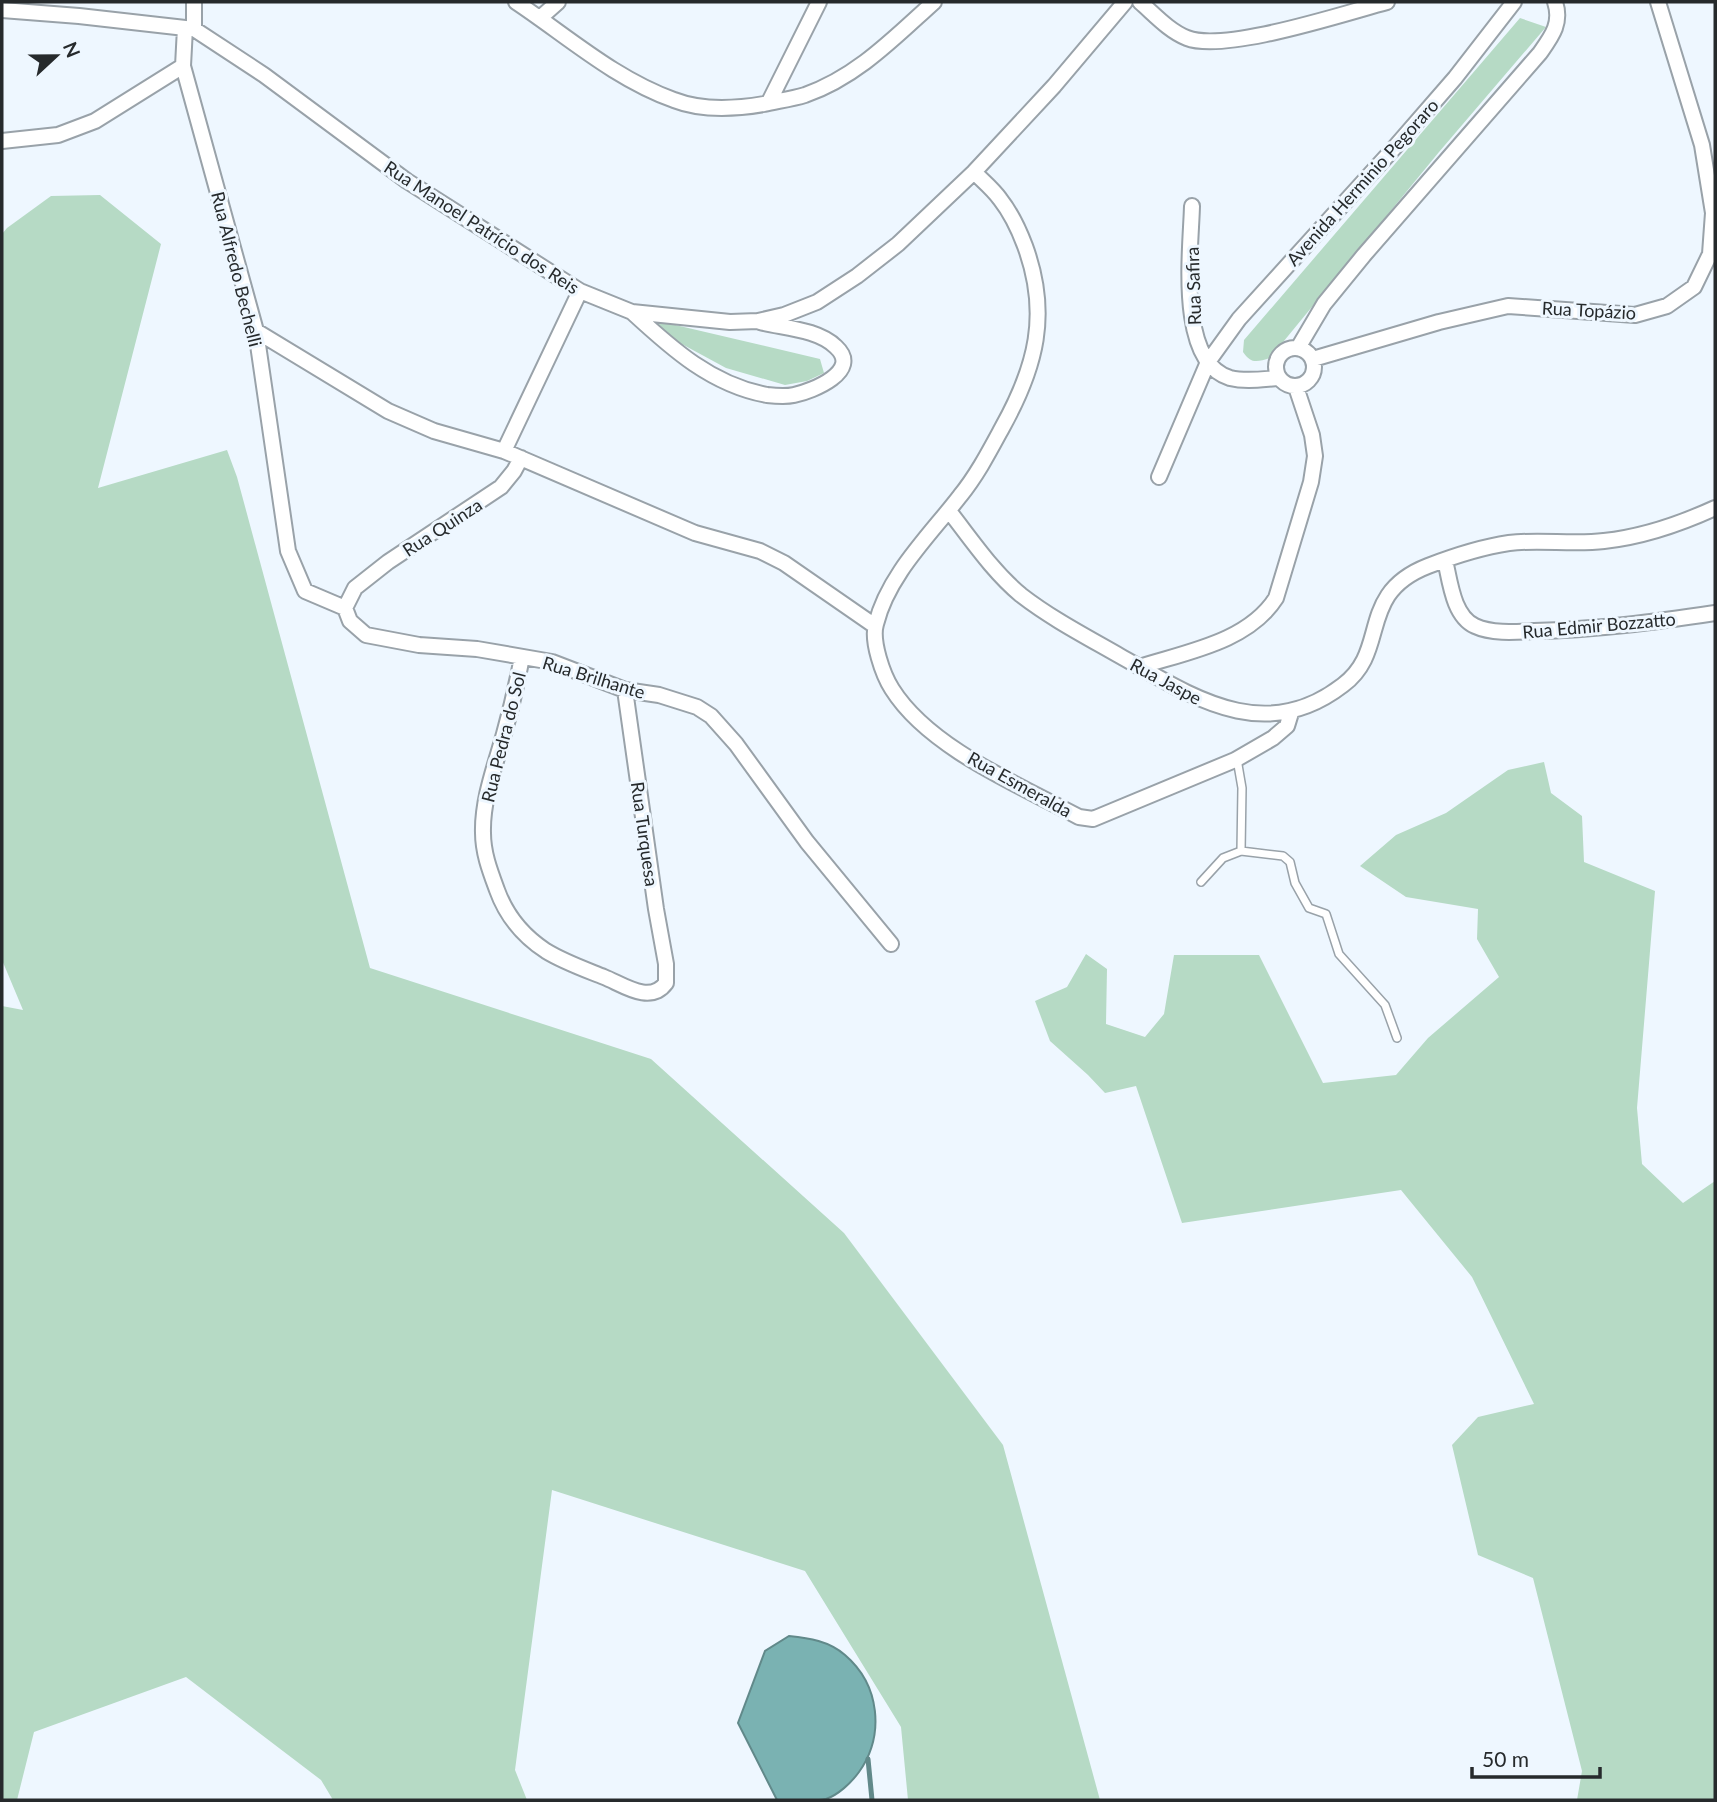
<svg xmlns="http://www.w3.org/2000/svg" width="1717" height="1802" viewBox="0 0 1717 1802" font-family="Lato,sans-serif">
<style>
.green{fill:#b6dac5}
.water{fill:#7ab2b2;stroke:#61898a;stroke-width:2}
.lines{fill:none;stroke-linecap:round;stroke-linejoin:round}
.stream{stroke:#61898a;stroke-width:5}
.service-casing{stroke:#99a2a9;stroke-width:10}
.minor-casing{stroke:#99a2a9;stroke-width:18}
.service{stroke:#fff;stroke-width:7}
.minor{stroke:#fff;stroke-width:14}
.labels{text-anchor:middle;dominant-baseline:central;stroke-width:6;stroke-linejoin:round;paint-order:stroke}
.street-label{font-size:18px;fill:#262a2c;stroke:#eef7ff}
</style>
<rect width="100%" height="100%" fill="#eef7ff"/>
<!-- green -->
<path class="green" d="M1520,18L1546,27L1439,152L1270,358C1257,362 1251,364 1243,352L1244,340Z
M100,195L161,244L98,488L227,450L237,477L370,968L651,1059L844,1233L1003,1445L1100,1800H908L901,1727L805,1571L552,1490L515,1770L527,1800H333L321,1780L186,1677L34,1732L17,1800H2V1006L23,1010L2,960V234L7,228L51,196Z
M654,320L820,359L824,373L807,381L785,385L726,368L667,336Z
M1544,762L1551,793L1582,816L1584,862L1655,891L1637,1108L1642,1164L1683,1203L1715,1181V1800H1577L1582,1771L1533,1578L1478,1555L1452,1445L1478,1417L1534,1404L1472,1277L1401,1190L1182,1223L1136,1086L1105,1093L1088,1075L1050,1041L1035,1001L1067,987L1086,954L1107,969L1106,1024L1145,1037L1164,1014L1174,955H1259L1323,1083L1396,1075L1428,1038L1499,977L1477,939L1478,909L1406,897L1360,866L1396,835L1446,813L1508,770Z"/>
<!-- water -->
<path class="water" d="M789,1636C809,1638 829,1641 845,1655C880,1685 885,1735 859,1772C851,1783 838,1795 826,1799C812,1802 791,1800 777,1800L738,1723L765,1651Z"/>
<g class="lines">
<!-- stream -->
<path class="stream" d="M868,1759L872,1800"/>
<!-- service casing -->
<g class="service-casing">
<path id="service" d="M1241,851L1283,856L1290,862L1295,883L1309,908L1326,914L1339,954L1385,1005L1397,1038
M1201,882L1223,858L1241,851L1242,788L1237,759"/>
</g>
<!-- minor casing -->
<g class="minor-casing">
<path id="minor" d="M516,2C567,36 615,79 674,100C702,111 735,109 764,104C777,101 792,99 805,95C857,77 895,37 934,2
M1140,2C1154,14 1169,31 1187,38C1225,53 1345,13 1387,2
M2,10L79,16L194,29L264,75L407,181L580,291L632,312L730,322L758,321L784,315L817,302L857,276L898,244L974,172L1054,86L1125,2
M540,18L558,2
M185,28L183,66L256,331L288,551L305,591L345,608
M194,29V2
M769,102L819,2
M2,141L58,135L95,121L183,66
M974,172C983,181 993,189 1000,199C1011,213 1019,230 1025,246C1050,314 1036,367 1002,428C989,452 977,475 960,496C930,535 888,575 876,624C871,641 883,675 892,689C929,748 1019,785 1079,817L1093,819L1235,760L1273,738L1287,726L1291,713
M1192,206C1191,248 1176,362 1230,378C1246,382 1263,379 1279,378
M632,312C672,349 712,385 767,395C776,396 785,397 794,395C813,391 862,371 836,347C818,329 783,328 760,322
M256,331L388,411L434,431L504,451L695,533L760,551L784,563L875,626
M1276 367a19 19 0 1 1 38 0a19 19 0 1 1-38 0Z
M1298,348L1324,304L1364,255L1540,53C1552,36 1562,23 1555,2
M1313,359L1439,322L1508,306L1635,315L1667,306L1694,287L1710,254L1713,213L1702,145L1658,2
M504,451L580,291
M521,458L514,471L501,487L388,562L355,588L345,608L350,621L366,635L419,645L477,649L552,662L625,690L659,695L697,707L711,716L736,744L807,842L891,944
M1159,477L1208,362L1239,319L1395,147L1455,78L1514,2
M949,511C971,539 993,572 1021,595C1052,619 1087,637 1120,656C1193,697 1264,746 1343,685C1390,650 1356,594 1428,566C1454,556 1482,547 1509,543C1540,539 1573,545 1604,541C1642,537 1680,524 1715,508
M1445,560C1450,581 1453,616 1475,626C1492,634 1516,632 1534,631C1595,630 1655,622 1715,613
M522,657C517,683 511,709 504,734C495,766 482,800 483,833C483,853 490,871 497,890C506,915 523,936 546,951C564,962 584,969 604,977C622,984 650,1005 666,983V964L656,909L625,690
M1139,667C1186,652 1248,642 1276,598L1311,482L1315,456L1312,435L1296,387"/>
</g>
<!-- service -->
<use href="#service" class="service"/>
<!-- minor -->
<use href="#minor" class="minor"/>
</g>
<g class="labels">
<!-- street labels -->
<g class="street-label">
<text transform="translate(1362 182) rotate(-48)">Avenida Herminio Pegoraro</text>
<text transform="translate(482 227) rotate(33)">Rua Manoel Patrício dos Reis</text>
<text transform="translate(237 269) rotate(76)">Rua Alfredo Bechelli</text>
<text transform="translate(1193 286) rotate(-92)">Rua Safira</text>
<text transform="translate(1589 310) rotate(3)">Rua Topázio</text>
<text transform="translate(442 527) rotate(-33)">Rua Quinza</text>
<text transform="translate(1599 625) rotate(-5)">Rua Edmir Bozzatto</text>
<text transform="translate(594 677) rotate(17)">Rua Brilhante</text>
<text transform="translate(1166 681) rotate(28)">Rua Jaspe</text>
<text transform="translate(503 737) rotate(-76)">Rua Pedra do Sol</text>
<text transform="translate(1020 784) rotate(29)">Rua Esmeralda</text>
<text transform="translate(645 834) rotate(82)">Rua Turquesa</text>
</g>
</g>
<!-- border -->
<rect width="1717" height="1802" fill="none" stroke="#262a2c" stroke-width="7"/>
<!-- north arrow -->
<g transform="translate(56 56) rotate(68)" stroke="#eef7ff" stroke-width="5" paint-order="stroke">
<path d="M0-5L12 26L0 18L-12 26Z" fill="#262a2c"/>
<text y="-10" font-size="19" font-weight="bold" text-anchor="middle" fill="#262a2c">N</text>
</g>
<!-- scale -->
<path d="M1472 1767v10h128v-10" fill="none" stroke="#262a2c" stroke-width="3.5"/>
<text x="1482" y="1767" font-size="21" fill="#262a2c" stroke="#eef7ff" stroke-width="5" paint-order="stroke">50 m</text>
</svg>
